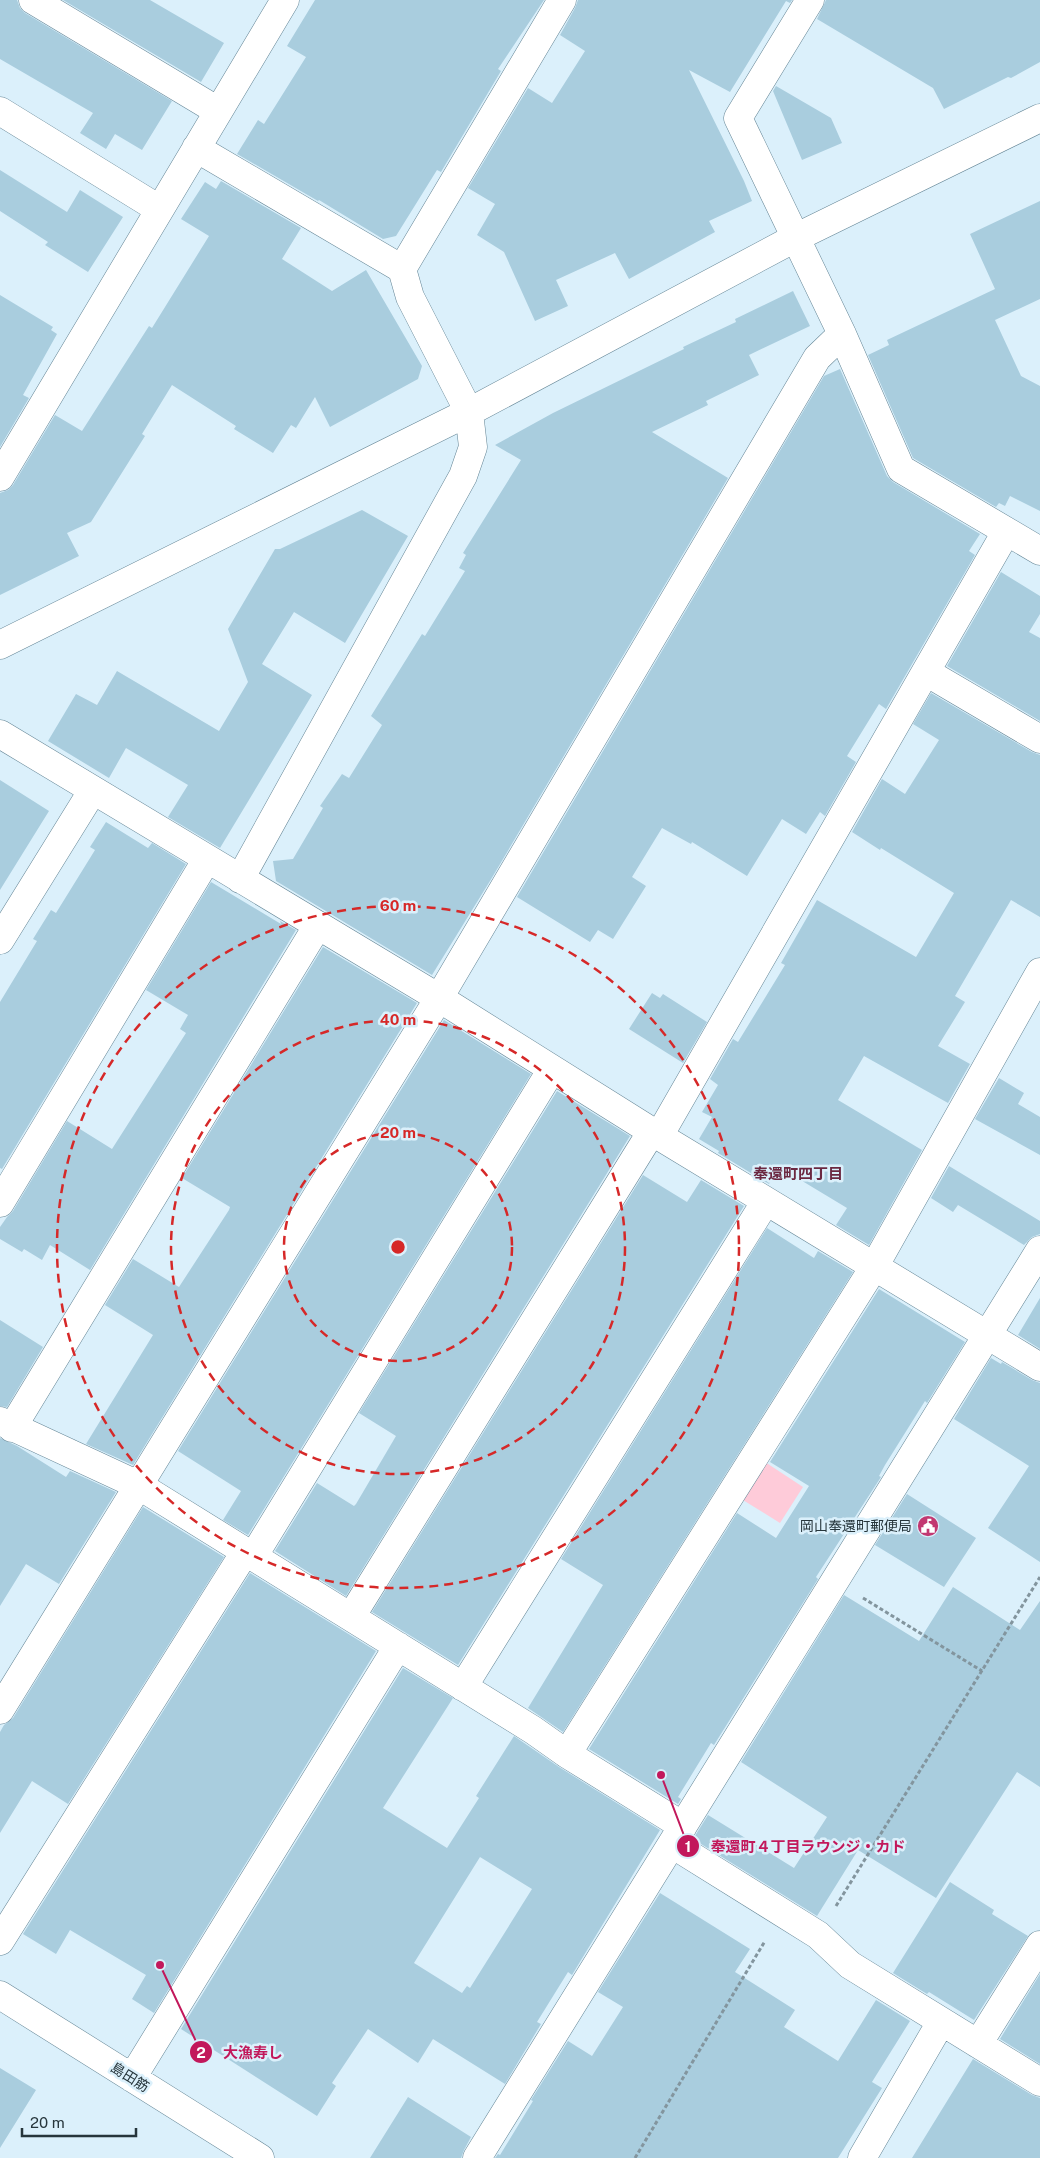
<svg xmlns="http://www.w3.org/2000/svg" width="1040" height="2158" viewBox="0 0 1040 2158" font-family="'Public Sans','Noto Sans JP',sans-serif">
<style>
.grass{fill:#fecbd9}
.building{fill:#a9cdde;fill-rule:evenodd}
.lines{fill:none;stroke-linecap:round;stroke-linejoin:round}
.minor-casing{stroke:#658696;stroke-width:29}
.path{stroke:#83959e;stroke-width:3;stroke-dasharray:4 2.5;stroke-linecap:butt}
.minor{stroke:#fff;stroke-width:28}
.ring{fill:none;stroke:#d62828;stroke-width:2.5;stroke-dasharray:9 6}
.labels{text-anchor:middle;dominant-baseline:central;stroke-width:5;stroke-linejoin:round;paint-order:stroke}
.poi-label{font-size:14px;fill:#26353b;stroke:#dbf0fb;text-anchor:end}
.street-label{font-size:14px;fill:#26353b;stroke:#dbf0fb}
.neighbourhood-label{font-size:15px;font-weight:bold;fill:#6b2841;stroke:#dbf0fb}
.centre{fill:#d62828;stroke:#dbf0fb;stroke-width:2.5}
.ring-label{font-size:15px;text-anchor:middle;font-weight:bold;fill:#d62828;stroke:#dbf0fb;stroke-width:5;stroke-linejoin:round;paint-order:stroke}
.leader{fill:none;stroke:#c2185b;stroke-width:2}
.callout-dot{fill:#c2185b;stroke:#dbf0fb;stroke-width:2}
.mark-label{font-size:15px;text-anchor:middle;font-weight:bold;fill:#fff}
.callout-label{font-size:15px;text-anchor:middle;font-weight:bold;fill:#c2185b;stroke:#dbf0fb;stroke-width:5;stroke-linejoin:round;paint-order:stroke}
</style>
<rect width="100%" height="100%" fill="#dbf0fb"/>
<!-- grass -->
<path class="grass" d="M762,1460L803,1487L780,1523L738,1497Z"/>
<!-- building -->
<path class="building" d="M0,0H17L20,8L25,13L172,101L142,150L115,134L106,149L80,133L93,113L0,59Z
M63,0H150L224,43L201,82Z
M315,0H544L498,69L501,71L441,172L437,170L396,236L383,239L319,200L318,201L237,154L258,120L264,124L306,57L287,46Z
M578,0H792L790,3L786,1L730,92L689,70L744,181L752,201L709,221L715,232L629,279L615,253L556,280L568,306L535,321L504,252L477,235L495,204L468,188L528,88L552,103L585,51L560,35L575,8Z
M826,0H1040V62L1011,78L1008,77L944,109L933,88L817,19Z
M776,86L831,118L842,143L802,160L773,91Z
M0,170L67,212L80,190L123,217L88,272L45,245L48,242L0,211Z
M221,181L301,228L282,259L332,291L366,270L422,366L418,379L330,427L315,397L296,428L291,425L273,453L234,429L236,426L172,385L142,434L145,436L91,522L67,533L79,556L0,595V493L8,490L13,485L55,415L82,431L149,326L152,328L209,236L181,219L205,182L216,189Z
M1040,201V299L995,320L1021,376L1040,386V511L1010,496L1005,506L999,503L996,507L913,458L868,355L889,345L887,340L995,289L970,234Z
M793,291L810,326L749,355L759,375L706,401L708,405L652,432L728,478L490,881L432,975L276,881L273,861L293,859L323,808L320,806L342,774L349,778L382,725L371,716L422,634L425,636L465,571L459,568L466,555L463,553L521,460L495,445L553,413L684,349L683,347L736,322L735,319Z
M0,295L53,327L51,330L57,334L23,395L29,398L0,447Z
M840,369L887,476L893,482L980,534L969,551L975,555L886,709L879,704L847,756L856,762L825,816L820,812L806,834L782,819L747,876L692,842L691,844L662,828L632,877L646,886L613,939L598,930L590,942L517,897L824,376Z
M362,510L408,536L345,643L294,612L262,664L312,695L220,848L168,817L188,785L126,748L109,778L48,741L76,694L97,705L117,671L219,731L248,682L228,629L275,549H280Z
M1001,572L1040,596V614L1029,632L1040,638V721L947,666Z
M931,693L1032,752L1040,755V917L1011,900L955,996L965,1002L938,1046L970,1064L948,1103L864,1056L838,1100L922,1150L869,1245L836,1225L847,1208L779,1167L769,1184L718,1153L719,1151L699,1139L712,1117L702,1112L718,1085L710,1079L733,1039L738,1042L785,965L781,963L817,900L916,957L954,893L881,848L880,850L852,832L882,779L905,794L939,740L913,724Z
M0,780L49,811L0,890Z
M106,822L148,848L152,843L186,864L2,1169L0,1168V1002L37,941L33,939L51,910L56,913L95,850L90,847Z
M211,882L281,924L280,921L296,930L90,1270L50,1245L42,1260L24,1249L22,1252L0,1239V1227L7,1217L13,1211L67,1121L112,1149L186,1033L180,1029L188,1015L146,990Z
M323,947L417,1003L133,1465L86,1444L153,1335L105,1305L133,1259L179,1287L229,1210L230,1207L182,1178Z
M652,993L660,998L663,994L707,1022L683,1063L629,1029Z
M444,1020L531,1074L248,1535L223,1520L241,1491L178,1451Z
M999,1078L1024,1093L1018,1104L1040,1117V1155L975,1119Z
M557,1091L630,1136L346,1596L275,1551L317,1483L354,1506L356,1504L396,1436L359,1413Z
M949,1166L1040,1221V1234L1032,1237L1024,1245L958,1205L953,1212L931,1198Z
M643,1175L687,1202L701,1180L744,1206L458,1665L372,1612Z
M767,1228L814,1258L818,1251L853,1272L563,1732L528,1708L603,1585L561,1559Z
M879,1289L965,1342L927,1403L925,1401L885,1465L879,1476L881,1477L816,1577L818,1579L714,1745L711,1743L678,1797L681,1799L678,1804L589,1749L737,1513L776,1538L809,1486L770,1462Z
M1040,1298V1349L1018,1335Z
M0,1320L43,1347L7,1407L0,1406Z
M991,1358L1001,1364L1002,1362L1032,1380L1040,1383V1562L988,1528L1029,1466L954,1419Z
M0,1438L17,1446L66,1477L70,1471L116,1492L59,1584L26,1564L0,1606Z
M907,1494L976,1538L944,1587L875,1545Z
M143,1507L224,1557L68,1804L32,1781L0,1833V1732L4,1725L13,1718Z
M250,1573L376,1651L154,2013L132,1999L146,1975L70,1930L56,1954L23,1934Z
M953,1587L1020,1630L1040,1601V1787L1017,1772L936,1898L858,1850L817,1916L693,1839L708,1815L794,1868L827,1817L741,1762L844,1595L919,1641Z
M403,1668L453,1698L383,1808L447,1848L479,1798L476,1796L514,1736L559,1767L660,1830L572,1975L568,1972L537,2022L541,2024L505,2084L433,2039L418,2063L368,2029L332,2083L336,2086L317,2116L181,2029ZM480,1857L532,1889L470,1988L467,1986L462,1993L414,1963Z
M950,1882L994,1910L992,1914L1028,1936L974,2020L929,1992L927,1994L893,1973Z
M660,1893L750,1949L735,1972L795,2010L784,2027L838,2061L876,2000L910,2021L872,2082L882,2088L838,2158H495L498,2154L500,2155L533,2101L531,2100L568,2041L592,2056L623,2007L598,1992Z
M1040,1974V2064L1000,2039Z
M973,2059L1032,2095L1040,2098V2158H912Z
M0,2068L36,2090L0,2148Z
M408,2097L471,2137L464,2150L461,2158H370Z"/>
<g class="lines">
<!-- minor casing -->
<g class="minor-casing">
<path id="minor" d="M33,0L218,111
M810,0L738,118L842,334L901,469L1040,551
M0,111L159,209
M196,148L402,269L410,297L469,412L473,447L463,476L240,879
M402,269L562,0
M0,477L285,0
M0,645L469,412L797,237L1040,118
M926,672L1040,739
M0,734L439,998L659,1136L1040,1367
M0,940L93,790
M659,1136L1006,532
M0,1203L207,859
M0,1421L138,1485L533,1730L567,1754L683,1826
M12,1428L318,925
M253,1557L552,1069
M351,1617L652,1131
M463,1687L766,1201
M0,1710L439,998L817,358L842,334
M567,1754L874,1267L1040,972
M672,1844L818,1935L850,1965L1040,2082
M0,1941L245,1552
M0,1995L260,2158
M978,2044L1040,1945
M132,2078L398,1646
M477,2158L1040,1250
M862,2158L941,2022"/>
</g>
<!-- path -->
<path class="path" d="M863,1598L982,1671
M836,1906L1040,1577
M635,2158L765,1941"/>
<!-- minor -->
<use href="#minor" class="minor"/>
</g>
<!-- distance rings -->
<g class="ring">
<circle cx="398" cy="1247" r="114"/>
<circle cx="398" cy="1247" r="227"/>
<circle cx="398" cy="1247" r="341"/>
</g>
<!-- icons -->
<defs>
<g id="civic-disc" transform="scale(1.125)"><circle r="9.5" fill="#c23871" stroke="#dbf0fb"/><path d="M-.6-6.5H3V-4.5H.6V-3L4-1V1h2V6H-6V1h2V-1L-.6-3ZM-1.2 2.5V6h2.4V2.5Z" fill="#fff"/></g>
</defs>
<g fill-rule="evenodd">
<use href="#civic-disc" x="928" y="1526"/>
</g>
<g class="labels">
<!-- poi labels -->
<g class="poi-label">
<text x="912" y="1526">岡山奉還町郵便局</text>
</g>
<!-- street labels -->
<g class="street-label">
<text transform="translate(130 2077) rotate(32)">島田筋</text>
</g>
<!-- neighbourhood labels -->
<g class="neighbourhood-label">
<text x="798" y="1173">奉還町四丁目</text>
</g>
</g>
<circle cx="398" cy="1247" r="8" class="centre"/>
<g class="ring-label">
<text x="398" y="911">60 m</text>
<text x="398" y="1025">40 m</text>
<text x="398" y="1138">20 m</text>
</g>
<!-- callouts -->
<path class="leader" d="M661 1775L688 1846M160 1965L201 2052"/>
<g class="callout-dot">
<circle cx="661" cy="1775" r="5"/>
<circle cx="160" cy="1965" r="5"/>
<circle cx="688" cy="1846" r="12"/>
<circle cx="201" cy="2052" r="12"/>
</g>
<g class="mark-label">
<text x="688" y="1852">1</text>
<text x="201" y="2058">2</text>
</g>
<g class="callout-label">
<text x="808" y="1852">奉還町４丁目ラウンジ・カド</text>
<text x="253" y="2058">大漁寿し</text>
</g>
<!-- scale -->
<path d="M22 2128v8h114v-8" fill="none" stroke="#26353b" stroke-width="2.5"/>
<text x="30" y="2128" font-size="15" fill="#26353b" stroke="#dbf0fb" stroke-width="4" paint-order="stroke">20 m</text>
</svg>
